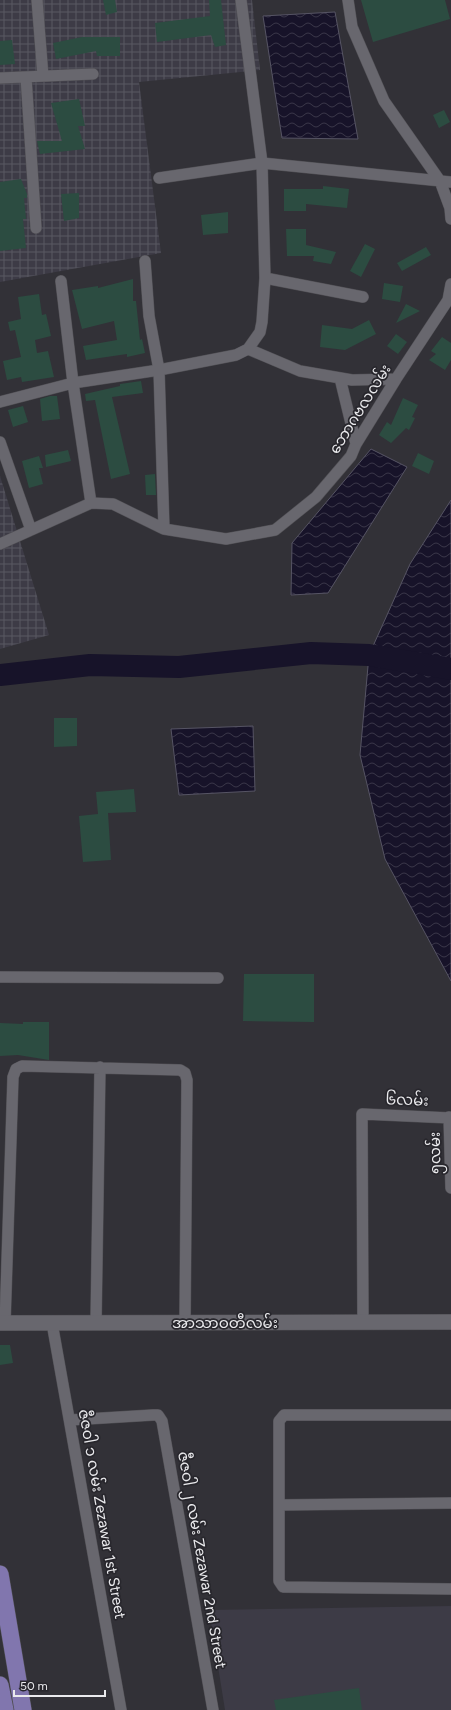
<svg xmlns="http://www.w3.org/2000/svg" width="451" height="1710" viewBox="0 0 451 1710" font-family="Figtree,'Noto Sans Myanmar',sans-serif">
<style>
.built{fill:#3d3b46}
.industrial{fill:url(#industrial-grid)}
.water{fill:url(#water-waves);stroke:#565464}
.lines{fill:none;stroke-linecap:round;stroke-linejoin:round}
.river{stroke:#171329;stroke-width:22}
.building{fill:#2c4c41}
.street-casing{stroke:#504f54;stroke-width:12}
.secondary-casing{stroke:#504f54;stroke-width:16}
.primary-casing{stroke:#504f54;stroke-width:18}
.street{stroke:#68676e;stroke-width:11}
.secondary{stroke:#68676e;stroke-width:15}
.primary{stroke:#8176ae;stroke-width:17}
.labels{text-anchor:middle;dominant-baseline:central;stroke-width:3.5;stroke-linejoin:round;paint-order:stroke}
.street-label{font-size:15px;fill:#eaeaed;stroke:#28272d}
</style>
<defs>
<pattern id="industrial-grid" width="8" height="8" patternUnits="userSpaceOnUse"><rect width="8" height="8" fill="#3d3b46"/><path d="M0 4h8M4 0v8" fill="none" stroke="#595861"/></pattern>
<pattern id="water-waves" width="16" height="10" patternUnits="userSpaceOnUse"><rect width="16" height="10" fill="#171329"/><path d="M0 5q4-4 8 0t8 0" fill="none" stroke="#393648"/></pattern>
</defs>
<rect width="100%" height="100%" fill="#323137"/>
<!-- built -->
<path class="built" d="M451,1606V1710H225L209,1610Z"/>
<!-- industrial -->
<path class="industrial" d="M0,0H252L260,70L139,82L161,253L0,282Z
M0,476L49,635L0,649Z"/>
<!-- water -->
<path class="water" d="M335,12L358,139L282,138L263,16Z
M371,449L407,467L328,593L291,595L292,543Z
M451,500V981L385,859L360,755L369,655L410,564Z
M253,726L255,791L179,795L171,729Z"/>
<g class="lines">
<!-- river -->
<path class="river" d="M0,675L90,665L179,667L311,653L369,655L451,669"/>
</g>
<!-- building -->
<path class="building" d="M103,0H115L117,12L106,15Z
M209,0H221L226,45L215,47L211,35L157,42L155,23L210,16Z
M361,0H445L450,19L373,42Z
M82,37H120V56H97L96,51L56,59L53,43Z
M12,40L15,64L0,65V41Z
M79,99L85,126H78L85,149L40,154L37,141H62L51,103Z
M444,110L450,122L439,128L433,115Z
M21,179L27,194V198H24L26,219H23L26,248L0,251V182Z
M323,186L349,189L347,208L306,204V211H284V189H323Z
M79,193V218L64,221L61,194Z
M228,212V233L203,235L201,215Z
M286,229H306V245L336,252L331,264L313,261L314,256H287Z
M365,244L375,249L361,277L350,271Z
M426,247L431,255L402,271L397,263Z
M133,279V301H136L140,340L142,339L145,353L127,357V354L86,360L83,346L117,340L114,321L82,329L72,290L98,286V288Z
M384,283L403,286L400,302L382,299Z
M39,294L42,315L46,314L51,336L35,340L37,353L48,351L54,377L22,382L21,377L7,380L3,361L21,357L15,330L10,331L8,322L21,319L18,297Z
M406,304L420,311L396,323Z
M369,320L376,334L345,350L320,347L322,325L352,329Z
M396,334L407,342L398,354L387,346Z
M442,337L451,343V360L445,370L429,360L436,354L431,351Z
M141,381L143,393L112,397L130,474L111,479L95,400L86,401L85,394L120,386V384Z
M50,396H57L60,419L42,421L40,399Z
M403,398L418,405L412,417L415,418L409,430L406,428L391,443L379,435L387,422L391,425Z
M23,406L28,422L13,427L8,410Z
M68,450L71,461L46,467L45,455Z
M418,453L434,461L429,474L412,466Z
M39,456L43,468H39L43,484L29,488L22,461Z
M155,474L156,495H146L145,475Z
M54,718H77V746L54,747Z
M134,789L136,812L108,813L111,860L83,862L79,816L98,814L96,792Z
M244,974H314V1022L243,1021Z
M23,1022H49V1060L18,1055L0,1056V1023L23,1024Z
M0,1345H10L13,1363L0,1365Z
M359,1688L362,1710H276L274,1700Z"/>
<g class="lines">
<!-- street casing -->
<g class="street-casing">
<path id="street" d="M37,0L43,76
M241,0L262,163L265,278L262,322L260,332L248,349
M348,0L352,27L384,101L440,181L450,208L451,219
M26,77L36,228
M0,78L93,74
M159,178L262,163L451,182
M145,261L149,316L159,370L164,529
M265,278L363,297
M61,281L73,383L91,503
M340,378L356,444
M0,402L73,383L159,370L236,355L248,349L300,371L352,380L396,379
M0,442L31,530
M0,544L91,503L113,504L164,529L226,539L275,530L316,497L351,456L356,444L396,379L448,300L451,284
M0,977L218,978
M449,1117L451,1188
M363,1322L362,1114L451,1118
M5,1323L13,1077L16,1069L22,1066L180,1070L185,1073L187,1080L185,1323
M52,1323L121,1710
M96,1323L100,1067
M451,1415H284L279,1421V1581L283,1587L451,1589
M70,1420L153,1415H158L162,1421L213,1710
M279,1505L451,1503"/>
</g>
<!-- secondary casing -->
<g class="secondary-casing">
<path id="secondary" d="M0,1323L451,1322"/>
</g>
<!-- primary casing -->
<g class="primary-casing">
<path id="primary" d="M0,1574L23,1710
M0,1685L5,1710"/>
</g>
<!-- street -->
<use href="#street" class="street"/>
<!-- secondary -->
<use href="#secondary" class="secondary"/>
<!-- primary -->
<use href="#primary" class="primary"/>
</g>
<g class="labels">
<!-- street labels -->
<g class="street-label">
<text transform="translate(360 409) rotate(-58)">ဘောဂဗလလမ်း</text>
<text transform="translate(407 1100) rotate(2)">၆လမ်း</text>
<text transform="translate(435 1153) rotate(-91)">၅လမ်း</text>
<text x="225" y="1323">အာသာဝတီလမ်း</text>
<text transform="translate(102 1514) rotate(80)">ဇီဇဝါ ၁ လမ်း Zezawar 1st Street</text>
<text transform="translate(202 1560) rotate(80)">ဇီဇဝါ ၂ လမ်း Zezawar 2nd Street</text>
</g>
</g>
<!-- scale -->
<path d="M14 1690v6h91v-6" fill="none" stroke="#eaeaed" stroke-width="2"/>
<text x="20" y="1690" font-size="12" fill="#eaeaed" stroke="#28272d" stroke-width="3" paint-order="stroke">50 m</text>
</svg>
